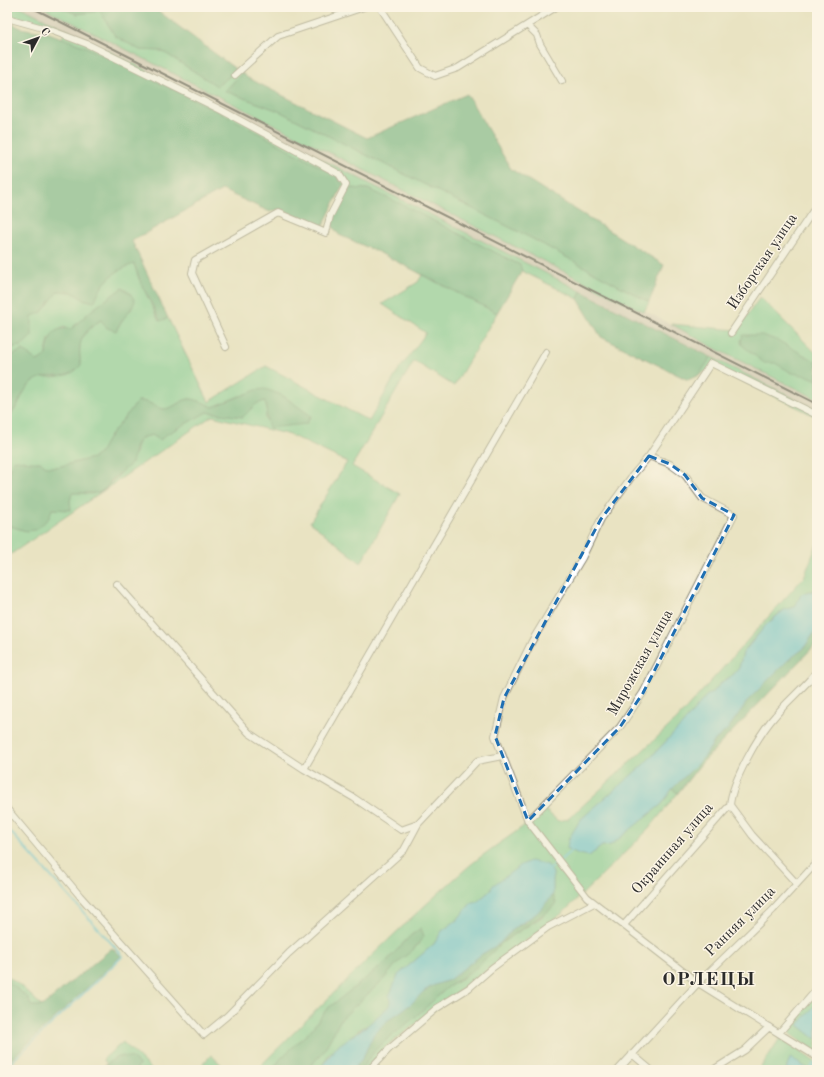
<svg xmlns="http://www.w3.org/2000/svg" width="824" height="1077" viewBox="0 0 824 1077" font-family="'Old Standard TT',serif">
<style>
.industrial{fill:#cdc2b9}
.green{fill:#6fca91;stroke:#4d7a5e}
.forest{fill:#5bae7b;stroke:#436c53}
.water{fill:#5ac2d7;stroke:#427681}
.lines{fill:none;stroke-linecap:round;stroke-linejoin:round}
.stream{stroke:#5ac2d7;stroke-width:2}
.river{stroke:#5ac2d7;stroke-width:13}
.minor-casing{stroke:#8a8776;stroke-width:8}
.minor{stroke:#fff;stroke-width:6}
.rail{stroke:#2b2b2b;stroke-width:2}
.marked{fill:none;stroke:#1f6fb2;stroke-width:3;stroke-dasharray:8 5;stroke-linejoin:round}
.labels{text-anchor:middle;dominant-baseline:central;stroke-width:3;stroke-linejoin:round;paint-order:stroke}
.street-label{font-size:15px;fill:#2b2b2b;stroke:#fcf5e5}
.district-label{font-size:19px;font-weight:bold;letter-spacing:1px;fill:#2b2b2b;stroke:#fcf5e5}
</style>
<rect width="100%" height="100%" fill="#fcf5e5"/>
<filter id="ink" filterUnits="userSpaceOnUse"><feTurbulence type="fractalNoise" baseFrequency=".025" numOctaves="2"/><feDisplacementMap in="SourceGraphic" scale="8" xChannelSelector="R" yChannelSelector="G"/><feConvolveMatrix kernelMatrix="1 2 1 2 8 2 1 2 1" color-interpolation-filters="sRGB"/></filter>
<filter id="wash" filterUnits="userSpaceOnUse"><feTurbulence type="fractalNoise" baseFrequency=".012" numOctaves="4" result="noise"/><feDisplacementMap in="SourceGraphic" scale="16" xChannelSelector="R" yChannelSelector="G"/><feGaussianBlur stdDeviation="0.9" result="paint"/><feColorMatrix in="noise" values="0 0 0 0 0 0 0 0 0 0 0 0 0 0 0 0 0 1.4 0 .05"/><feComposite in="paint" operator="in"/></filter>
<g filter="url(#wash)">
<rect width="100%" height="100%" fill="#e9e3c2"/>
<!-- industrial -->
<path class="industrial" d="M21,7H42L671,324L716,349L817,399V410Z"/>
<!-- green -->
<path class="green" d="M7,7H21L67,30L581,291L578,299L522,271L520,265L368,189L348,188L220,112L86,47L62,38L66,29L7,15Z
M42,7H59L77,14L100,11L115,36L140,50L162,51L217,86L238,70L242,73L225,91L279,111L531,238L649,302L644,312Z
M134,264L139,279L159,321L168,318L209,402L266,366L369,421L398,371L426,333L382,304L418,282L422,275L497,313L454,386L414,361L352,466L400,494L361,563L310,522L347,462L290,435L212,416L7,557V525L26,531L51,509L71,510L70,501L72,493C79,492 85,494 91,494C105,493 126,468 134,456C137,451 135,444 141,439C143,437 148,436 152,435L160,440L167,434L207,412L243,417L256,404L265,401L267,410L265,419L306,424L311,416L282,395L239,396L213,407C206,404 197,399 189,399C180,400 172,410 162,409C154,407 151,401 138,401L109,437L100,453L93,458L57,467H48L40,462L31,463L23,460L9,468L7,485V417C20,410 20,392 32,382C43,374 48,379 59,376C66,374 74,368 81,365C77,341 81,334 101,320L116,331L125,315L132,309L130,293L122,288L92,310L71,329L63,327L49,339L45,357L37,361L23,350L7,358V348L21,346L32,316L42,312L58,291L72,292L83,299L94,302C102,282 114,270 134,264Z
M760,297L817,354V399L716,349L671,324L737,330Z
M711,357L817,410V417L715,367L699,375Z
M817,544V590L805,592L795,607L784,610L771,620L750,643L743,653L739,668L732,676L723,681L713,692L706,696L682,725L643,765L580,820L574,832L568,839L589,856L602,846L611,845L639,821L647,816L662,804L672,789L678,793L648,830L564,912L388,1045L365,1070H360L379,1046L415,1017L447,988L463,978L503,942L543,916L556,903L553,895V873L500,882L492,886L491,890L477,902H472L457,920L442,931L434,944L398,975L389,1006L368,1025L360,1029L329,1054L320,1070H307L323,1052L341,1019L383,980L398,962L419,944L421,928L410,936L385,963L327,1009L310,1031L272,1070H256C326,1001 395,930 469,866C494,845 521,831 544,809L558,821L568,819L677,719L804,577Z
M7,976L22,987L42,1006H31L28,998L7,980Z
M817,994V1003L799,1025L817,1040V1053L790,1034L789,1027Z
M780,1038L817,1063V1070H810L790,1059L786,1070H759Z
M123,1042L152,1070H136L139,1064L115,1058L107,1064L103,1059Z
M211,1055L227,1070H197Z"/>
<!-- forest -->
<path class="forest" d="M59,7H153L237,70L217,86L162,51L140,50L115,36L100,11L77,14Z
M7,21L21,28L49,33L86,47L220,112L337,176L343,185L322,228L280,209L270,212L222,190L132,241L168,318L160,321L148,296L143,288L134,264C114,270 102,282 94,302L83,299L72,292L58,291L42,312L32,316V336L21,346L7,348Z
M242,73L248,78L367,138L467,94L511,169L664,265L649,302L531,238L279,111L225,91Z
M348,188L368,189L399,203L520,265L522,271L497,313L378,252L339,235L330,223Z
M122,288L130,293L135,301C131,312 121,319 116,331L107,328L101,320C81,333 77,342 81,365C65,384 53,370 34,381C20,390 20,409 7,417V358L23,350L37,361L45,357C51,341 48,326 71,329L92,310Z
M581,291L711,357L699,375L688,380L601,337L578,299Z
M743,335H762L779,341L817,362V380L808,376L792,373L775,363H764L742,345L741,341Z
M265,389L282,395L311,416L306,424L269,428C265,418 268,410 265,401L256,404L243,417L207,412L167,434L160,440L152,435L141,438L136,445L132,463L111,481L106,488L98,493H72L70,501L71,510L52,509L49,518L36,530L26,531L7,525C7,504 3,478 14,460C23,460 31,463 40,462L48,467H57L93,458L100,453L109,437L138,401C151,401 154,407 162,409C172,410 180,400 189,399C197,399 206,404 213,407L256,390Z
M817,629V643L700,765L678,793L672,789L705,756L715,740L727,730L749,699L788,660L803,649Z
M553,895L556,903L550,910L503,942L477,967L447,988L415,1017L379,1046L360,1070H353L362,1059L374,1034L387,1021L411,1004L424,991L432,986L449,980L482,954L499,944L513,929L526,922Z
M421,928L424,936L413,950L398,962L383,980L341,1019L323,1052L307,1070H272L282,1057L310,1031L327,1009L385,963L410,936Z
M112,948L121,956L7,1063V980L28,998L31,1006H42Z
M123,1056L132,1058L139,1064L136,1070H99L115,1058Z"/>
<!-- water -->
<path class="water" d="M817,590V629L803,649L788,660L749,699L727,730L715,740L705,756L672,789L662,804L611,845L602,846L589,856L579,854L567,849C567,838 575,830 580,820L643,765L682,725L706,696L713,692L723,681L732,676L739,668L743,653L766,625L784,610L795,607L801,594Z
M530,861L548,865L553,873V895L537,913L513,929L499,944L482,954L449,980L432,986L424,991L411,1004L387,1021L374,1034L362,1059L353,1070H319L336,1047L368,1025L389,1006L390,1002L389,996L398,975L434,944L442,931L457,920L472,902H477L491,890L492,886L521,865Z
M817,1003V1040L798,1025Z
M790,1058L810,1070H786Z"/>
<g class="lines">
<!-- stream -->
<path class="stream" d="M7,828L123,956L7,1066
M549,870L573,849"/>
<!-- river -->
<path class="river" d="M816,1070L817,1068"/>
</g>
</g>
<g filter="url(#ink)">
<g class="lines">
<!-- minor casing -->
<g class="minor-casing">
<path id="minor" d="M380,7L420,68L435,76L458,68L556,7
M7,18L50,30L87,44L221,110L339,174L346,185L330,216L326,233L278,213L195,260L192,273L226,347
M528,26L537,35L540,44L562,81
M235,75L278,36L364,7
M731,333L817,205
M817,415L711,363L649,456L632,476L601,519L582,558L532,641L504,698L495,736L528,821L587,897L698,983L817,1057
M117,584L249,733L304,769L354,798L401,830L418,824
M304,769L546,352
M730,805L752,835L797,884
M7,809L80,896L204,1035L227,1016L289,953L404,850L418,824L477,761L502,756
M528,821L620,727L643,693L734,515L702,498L685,475L670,464L649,456
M624,925L730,805C732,781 759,734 775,716C788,700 804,688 817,671
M779,1033L817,989
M632,1054L651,1070
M369,1070L389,1049L437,1008L469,988L492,968L548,927L594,903
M618,1070L698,983L773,910L817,862
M713,1070L745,1050L769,1027"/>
</g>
<!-- minor -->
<use href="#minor" class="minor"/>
<!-- rail -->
<path class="rail" d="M31,7L817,404"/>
</g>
</g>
<!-- marked area -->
<path d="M0 0H824V1077H0ZM649,456L670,464L685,475L702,498L734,515L643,693L620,727L528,821L495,736L504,698L601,519Z" fill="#e9e3c2" fill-opacity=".55" fill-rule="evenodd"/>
<path class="marked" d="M649,456L670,464L685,475L702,498L734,515L643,693L620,727L528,821L495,736L504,698L601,519Z"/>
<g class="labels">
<!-- street labels -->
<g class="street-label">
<text transform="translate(763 262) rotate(-56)">Изборская улица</text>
<text transform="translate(641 663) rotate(-61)">Мирожская улица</text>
<text transform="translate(673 849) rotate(-49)">Окраинная улица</text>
<text transform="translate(741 922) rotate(-45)">Ранняя улица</text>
</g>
<!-- district labels -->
<g class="district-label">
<text x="709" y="980">ОРЛЕЦЫ</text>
</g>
</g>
<!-- margin -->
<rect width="824" height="1077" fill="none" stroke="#fcf5e5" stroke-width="24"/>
<!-- north arrow -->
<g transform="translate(38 38) rotate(49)" stroke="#fcf5e5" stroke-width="3" paint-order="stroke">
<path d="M0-3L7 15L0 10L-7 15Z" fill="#2b2b2b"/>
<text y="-6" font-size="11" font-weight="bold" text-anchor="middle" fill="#2b2b2b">С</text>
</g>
</svg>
